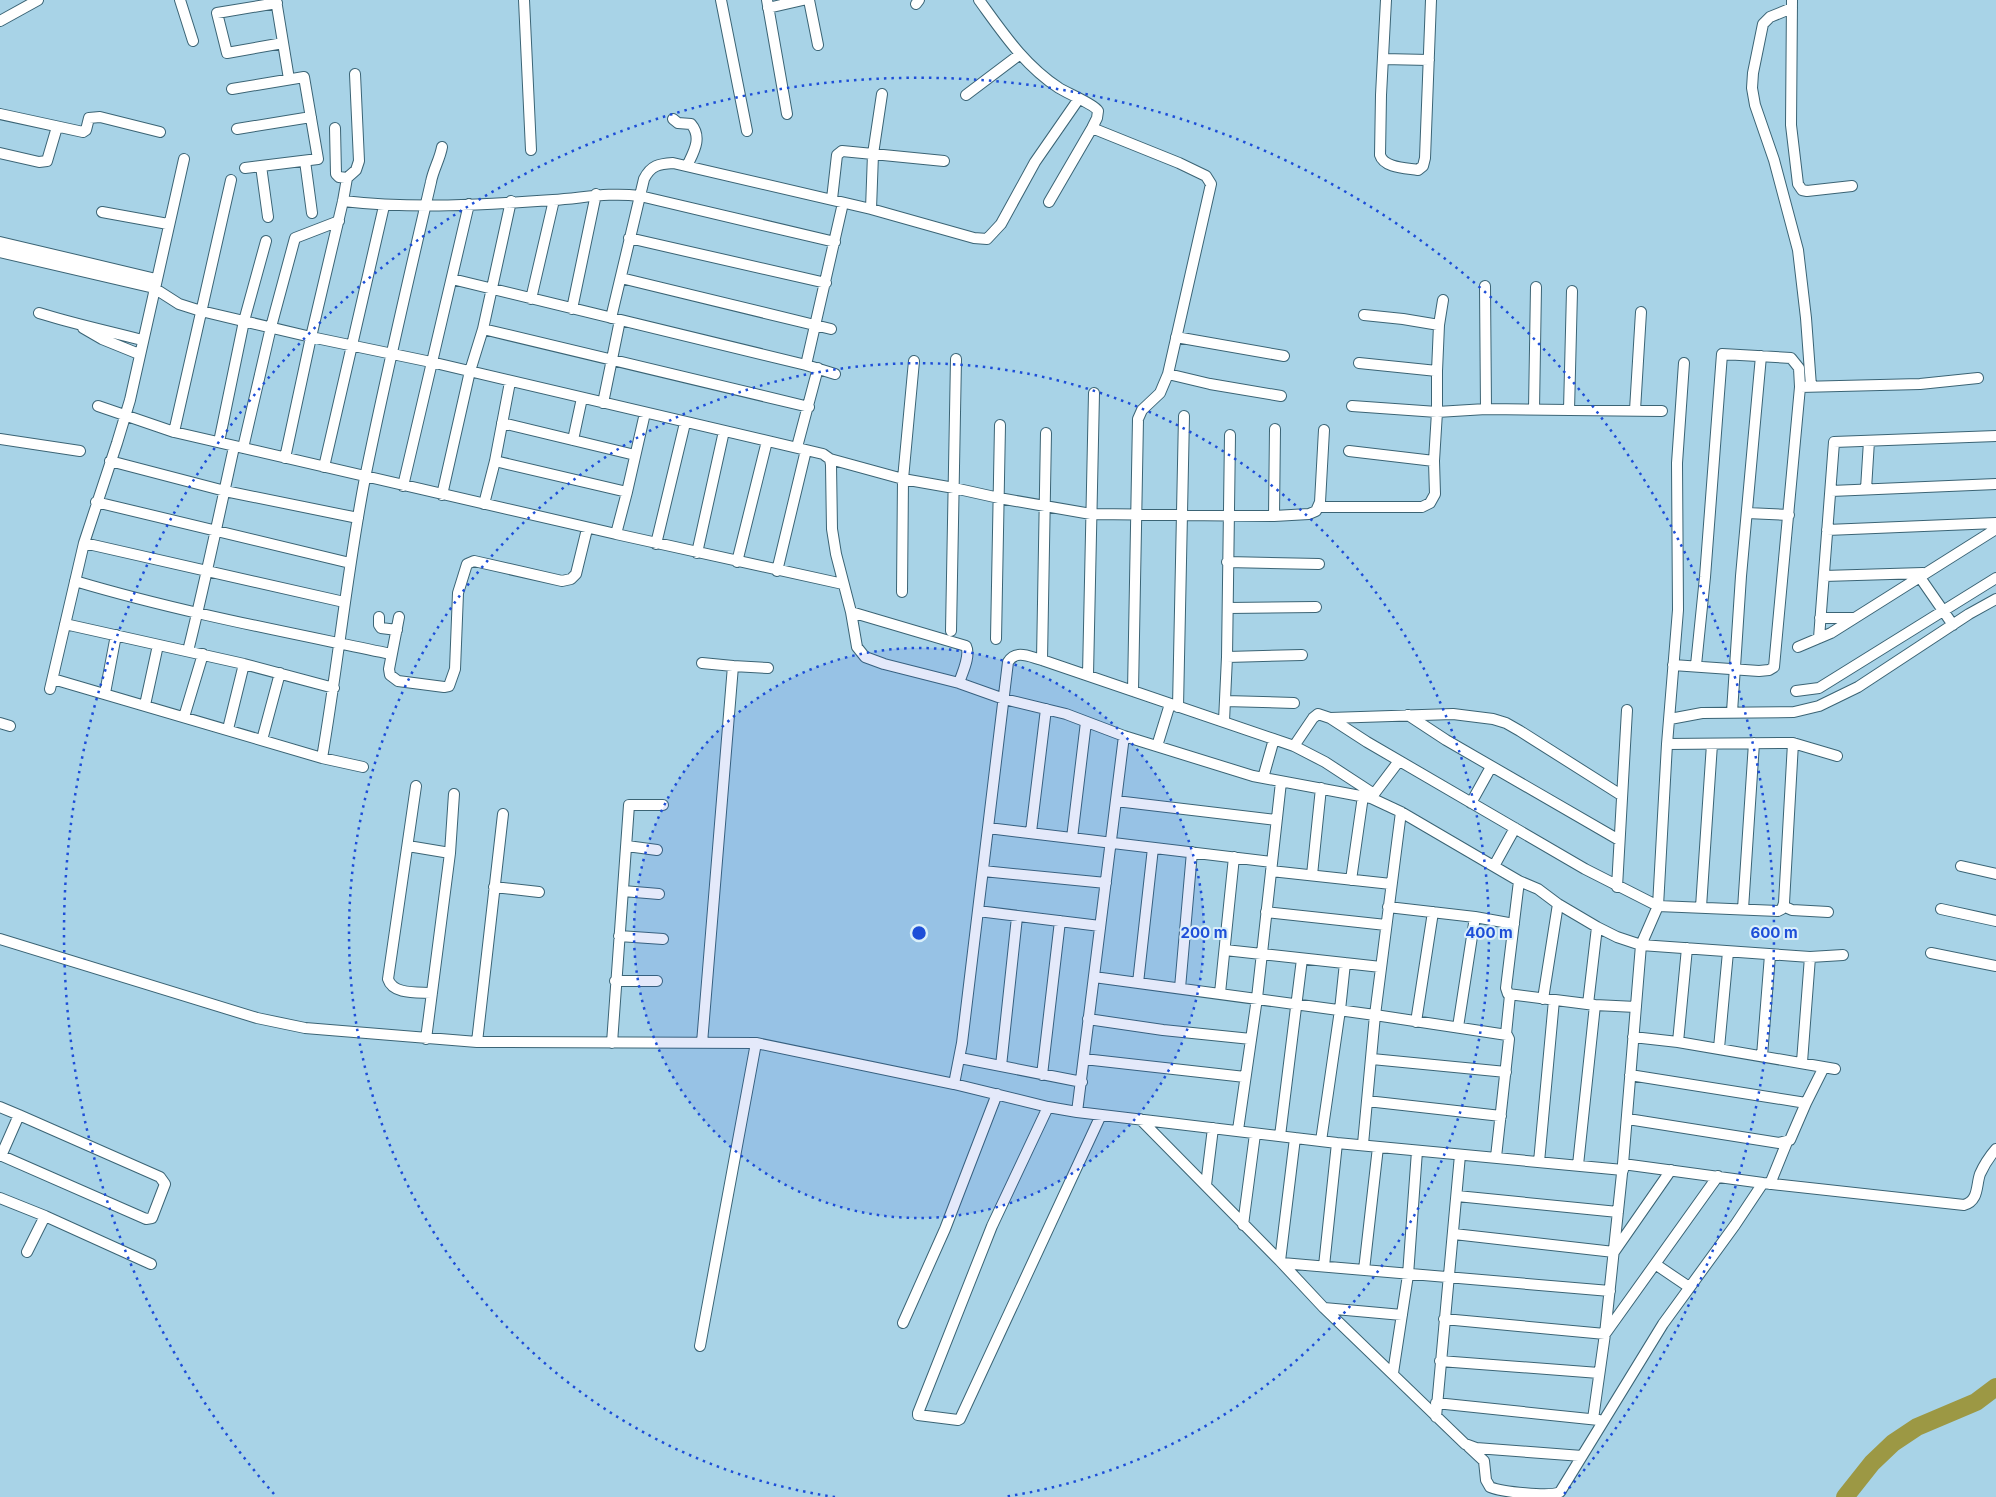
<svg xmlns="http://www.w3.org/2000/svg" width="1996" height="1497" viewBox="0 0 1996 1497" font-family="Inter,sans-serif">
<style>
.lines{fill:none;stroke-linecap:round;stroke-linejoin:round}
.river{stroke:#9c9844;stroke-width:18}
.minor-casing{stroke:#3b6475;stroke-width:12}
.minor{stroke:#fff;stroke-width:10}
.ring{fill:none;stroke:#1d4ed8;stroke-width:2.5;stroke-dasharray:2.5 5}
.centre{fill:#1d4ed8;stroke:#dbf0fa;stroke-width:2.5}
.ring-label{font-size:15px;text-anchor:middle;font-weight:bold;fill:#1d4ed8;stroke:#dbf0fa;stroke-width:4;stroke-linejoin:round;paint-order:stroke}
</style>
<rect width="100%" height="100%" fill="#a8d3e7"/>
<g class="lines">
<!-- river -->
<path class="river" d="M1845,1497L1872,1463L1893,1443L1917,1427L1976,1402L1996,1387"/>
<!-- minor casing -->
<g class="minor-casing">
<path id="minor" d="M180,0L193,41
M276,0L289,79
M524,0L531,150
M721,0L747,131
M767,0L787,114
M809,0L818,45
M979,0C1003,33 1024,65 1059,88C1067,93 1095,105 1098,111L1097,118L1092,128L1049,202
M1386,0L1381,95L1380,155C1384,168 1406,168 1418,170L1423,166L1425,158L1431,0
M1792,0L1791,125L1798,184L1802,190L1807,191L1852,186
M277,3L217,13L227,53L283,43
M916,4L919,0
M768,8L803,0
M1792,8L1770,17L1763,24L1753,73L1752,88L1755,105L1774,160L1798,250L1806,318L1811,386
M0,21L38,0
M1383,59L1429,60
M232,89L304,77L318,159L245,168
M966,95L1019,55
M0,114L83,132L86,130L89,118L100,117L160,132
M673,119L678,123L691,124C703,138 693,153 687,166
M335,128L336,174L339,177L347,178
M1092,128L1179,163L1206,176L1211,184L1168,374L1160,393L1142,410L1138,419L1133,691
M237,129L311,117
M0,153L39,162L47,161L57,127
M305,161L312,213
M261,166L268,217
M832,199L837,155L842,151L873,154L882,94
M343,201C413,209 483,205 553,200C584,198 608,192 640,196L835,242
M871,209L974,238L987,239L1001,224L1035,162L1078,100
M102,212L168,224
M629,238L826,283
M0,242L156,279
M0,252L154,288L179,304L201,311L311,337L431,362L823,454L830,459L831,465L832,529L836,554L851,612L857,647L865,657L884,664L959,683L1004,699L1066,714L1124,736L1253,776L1371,798L1401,812L1519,881L1538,889L1558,904L1597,927L1617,937L1641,945L1658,906L1667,744L1678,610L1677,463L1684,363
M621,278L831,329
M452,279L806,365L835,374
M1485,286L1486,409
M531,299L554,200
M572,309L596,194
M39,313C74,324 108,331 142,340
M1364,315L1403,319L1439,325
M611,318L644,179C651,165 659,164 673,163L871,209L873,154L944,161
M83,328L102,339L139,354
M483,329L809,407
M1176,337L1284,356
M806,365L843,203
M1437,371L1439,325L1443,300
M1168,374L1210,384L1281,396
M603,403L620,320
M98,406L174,432L616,534L627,492L645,413
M1352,406L1437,412L1486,409L1662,411
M1534,409L1536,287
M1569,410L1572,291
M1635,410L1641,312
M502,423L635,455
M174,432L231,180
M0,439L80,451
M573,440L582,398
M219,442L244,321L266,241
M797,447L818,368
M243,448L271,327L295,238L339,221
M1349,451L1434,461
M285,458L311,337L343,201L347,178L356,170L359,161L355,74
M830,459L903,479L954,488L999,498L1091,514L1274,516L1309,514L1316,511L1320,502L1324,430
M110,461L225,491L358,518
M495,461L627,492
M324,467L384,206
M403,486L469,204
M1866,489L1869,441
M1831,491L1996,484
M442,495L470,371L483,329L511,201
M96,502L350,563
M484,504L495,461L510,382
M1319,507H1422L1430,503L1435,494L1434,461L1437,412V371L1359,363
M1747,513L1789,515
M1274,516L1275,429
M1827,530L1996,523
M616,534L843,584
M84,543L344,602
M656,544L685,423
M697,553L724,431
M737,562L767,441
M1227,562L1319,564
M777,571L806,450
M1824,576L1923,573
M1919,576L1953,625
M75,581C179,612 286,632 391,654
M902,592L903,479L914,361
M1228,608L1316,607
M851,612L966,646C971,656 962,673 959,683
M379,617V625L381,628L397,630
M399,617L389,669L390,675L398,681L444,687L449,686L455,669L458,593L467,564L474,561L562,581L571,579L576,574L587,529
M1820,618H1854
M65,624L244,664L334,688
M951,631L956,359
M1819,638L1834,442L1996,436
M996,639L1000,425
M1798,647L1831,633L1996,529
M188,651C205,583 219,515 234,447
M1227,657L1302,655
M1042,660L1046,433
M702,663L733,666
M1673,665L1759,671L1769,670L1774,667L1800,387L1920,384L1978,378
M1696,665L1705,577L1722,354L1791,358L1799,368L1800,387
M1088,675L1094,393
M53,679L322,758L363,767
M50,689L84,543L117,443L130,400L184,159
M1796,691L1819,688L1996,578
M105,693L116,635
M1225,701L1294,703
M145,705L158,645
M1178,707L1184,416
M1732,712L1741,576L1761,356
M1408,715L1446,740L1619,840
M184,717L203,654
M1330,718L1367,742L1585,869L1658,906L1778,911L1782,909L1784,903L1793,743
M1670,719L1702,713L1794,712L1819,706L1858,687L1969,614L1996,599
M1224,721L1227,657L1230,435
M0,723L10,726
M228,729L244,664
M262,740L280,673
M1667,744L1793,743L1837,756
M1157,746L1170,704
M1294,746L1313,718L1318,714L1330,718L1453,714L1493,719L1506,723L1520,731L1621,795
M322,758C338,665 347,571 365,478C385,379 408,281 431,182C433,170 440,159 442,147
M1263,778L1274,739
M416,786L388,979C393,995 418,992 432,993
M1371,798L1399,761
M1116,801L1276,820
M1471,803L1491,767
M1401,812L1375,1015L1507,1035L1509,1039L1496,1157
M988,828L1272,862
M1031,832L1046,709
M1072,838L1086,722
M408,846L450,853
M627,846L657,850
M1494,866L1515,828
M1961,866L1996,874
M983,871L1106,883
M1271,871L1391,884
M1312,875L1321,788
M1351,880L1363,796
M1519,881L1506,988L1508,994L1595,1005L1636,1007
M494,887L539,892
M1617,887L1627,710
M623,891L659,894
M1783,906L1792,910L1828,912
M1388,907L1475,917L1514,924
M1701,907L1712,744
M1743,909L1754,743
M1941,909L1996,921
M978,911L1100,926
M1266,912L1386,925
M619,936L663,939
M0,939L257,1018L305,1028L477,1042L756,1043L954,1084L1048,1107L1077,1112L1337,1143L1623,1170
M1225,950L1381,967
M1931,953L1996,966
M1094,977L1375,1015L1363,1144
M615,981H657
M1138,983L1153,848
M1180,988L1192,852
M1220,993L1234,857
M1543,999L1558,904
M1588,1004L1597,927
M1088,1019L1163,1030L1251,1039
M1416,1022L1433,912
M1458,1027L1475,917
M1506,1034L1510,995
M1633,1037L1678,1042L1835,1069
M426,1039L450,853L454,794
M477,1042L503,814
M1678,1042L1687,948
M612,1043L629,805H663
M702,1043L733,666L768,668
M1719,1048L1728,952
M1762,1056L1770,955
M960,1058L1082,1082
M1084,1059L1245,1077
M1372,1059L1506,1072
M1802,1062L1810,957
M1001,1066L1017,917
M1042,1075L1060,921
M954,1084L962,1043L1008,662C1016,649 1030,657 1042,660L1294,746L1325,762L1374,794
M1367,1101L1501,1116
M1806,1103L1824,1067
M0,1107L19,1115L1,1156
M1048,1107L992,1226L918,1413V1415L958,1420L960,1419L1101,1115
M1077,1112L1124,736
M1140,1119L1280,1261L1324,1308L1465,1444L1476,1448L1582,1456
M1628,1119L1779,1143L1790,1140L1806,1103L1630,1075
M1238,1130L1257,998L1281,782
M1280,1136L1302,959
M1321,1141L1340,1010L1345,963
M0,1155L146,1219L152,1218L165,1184L160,1177L19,1115
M1539,1162L1554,1000
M1623,1164L1641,945L1810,957L1843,955
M1578,1165L1595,1005
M1770,1184L1787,1142
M1206,1185L1213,1128
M1457,1196L1618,1212
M0,1198L45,1216L27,1252
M45,1216L151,1264
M1243,1225L1255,1134
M1454,1234L1614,1252L1671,1170
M1280,1261L1295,1138
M1282,1263L1610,1291
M1655,1264L1689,1287
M1324,1266L1337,1143
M1364,1270L1378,1147
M1324,1308L1402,1315
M1444,1319L1605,1334L1718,1176
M903,1323L945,1229L997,1094
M700,1346L756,1043
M1440,1361L1599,1373
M1393,1373L1408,1275L1417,1151
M1436,1403L1599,1420
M1436,1417L1460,1155
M1593,1419L1605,1334L1623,1164L1763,1183L1964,1205C1979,1201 1976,1185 1980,1174C1984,1165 1990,1156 1996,1149
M1469,1447L1484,1461L1486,1480L1490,1487C1501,1492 1550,1497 1560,1492L1663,1324L1735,1225L1763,1183"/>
</g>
<!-- minor -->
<use href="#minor" class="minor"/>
</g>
<!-- distance rings -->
<circle cx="919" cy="933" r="285" fill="#1d4ed8" fill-opacity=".12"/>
<g class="ring">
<circle cx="919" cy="933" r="285"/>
<path d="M835 1497A570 570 0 1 1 1003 1497"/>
<path d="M274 1494A855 855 0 1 1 1564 1494"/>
</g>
<circle cx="919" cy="933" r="8" class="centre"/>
<g class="ring-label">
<text x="1204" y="938">200 m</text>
<text x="1489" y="938">400 m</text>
<text x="1774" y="938">600 m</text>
</g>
</svg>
